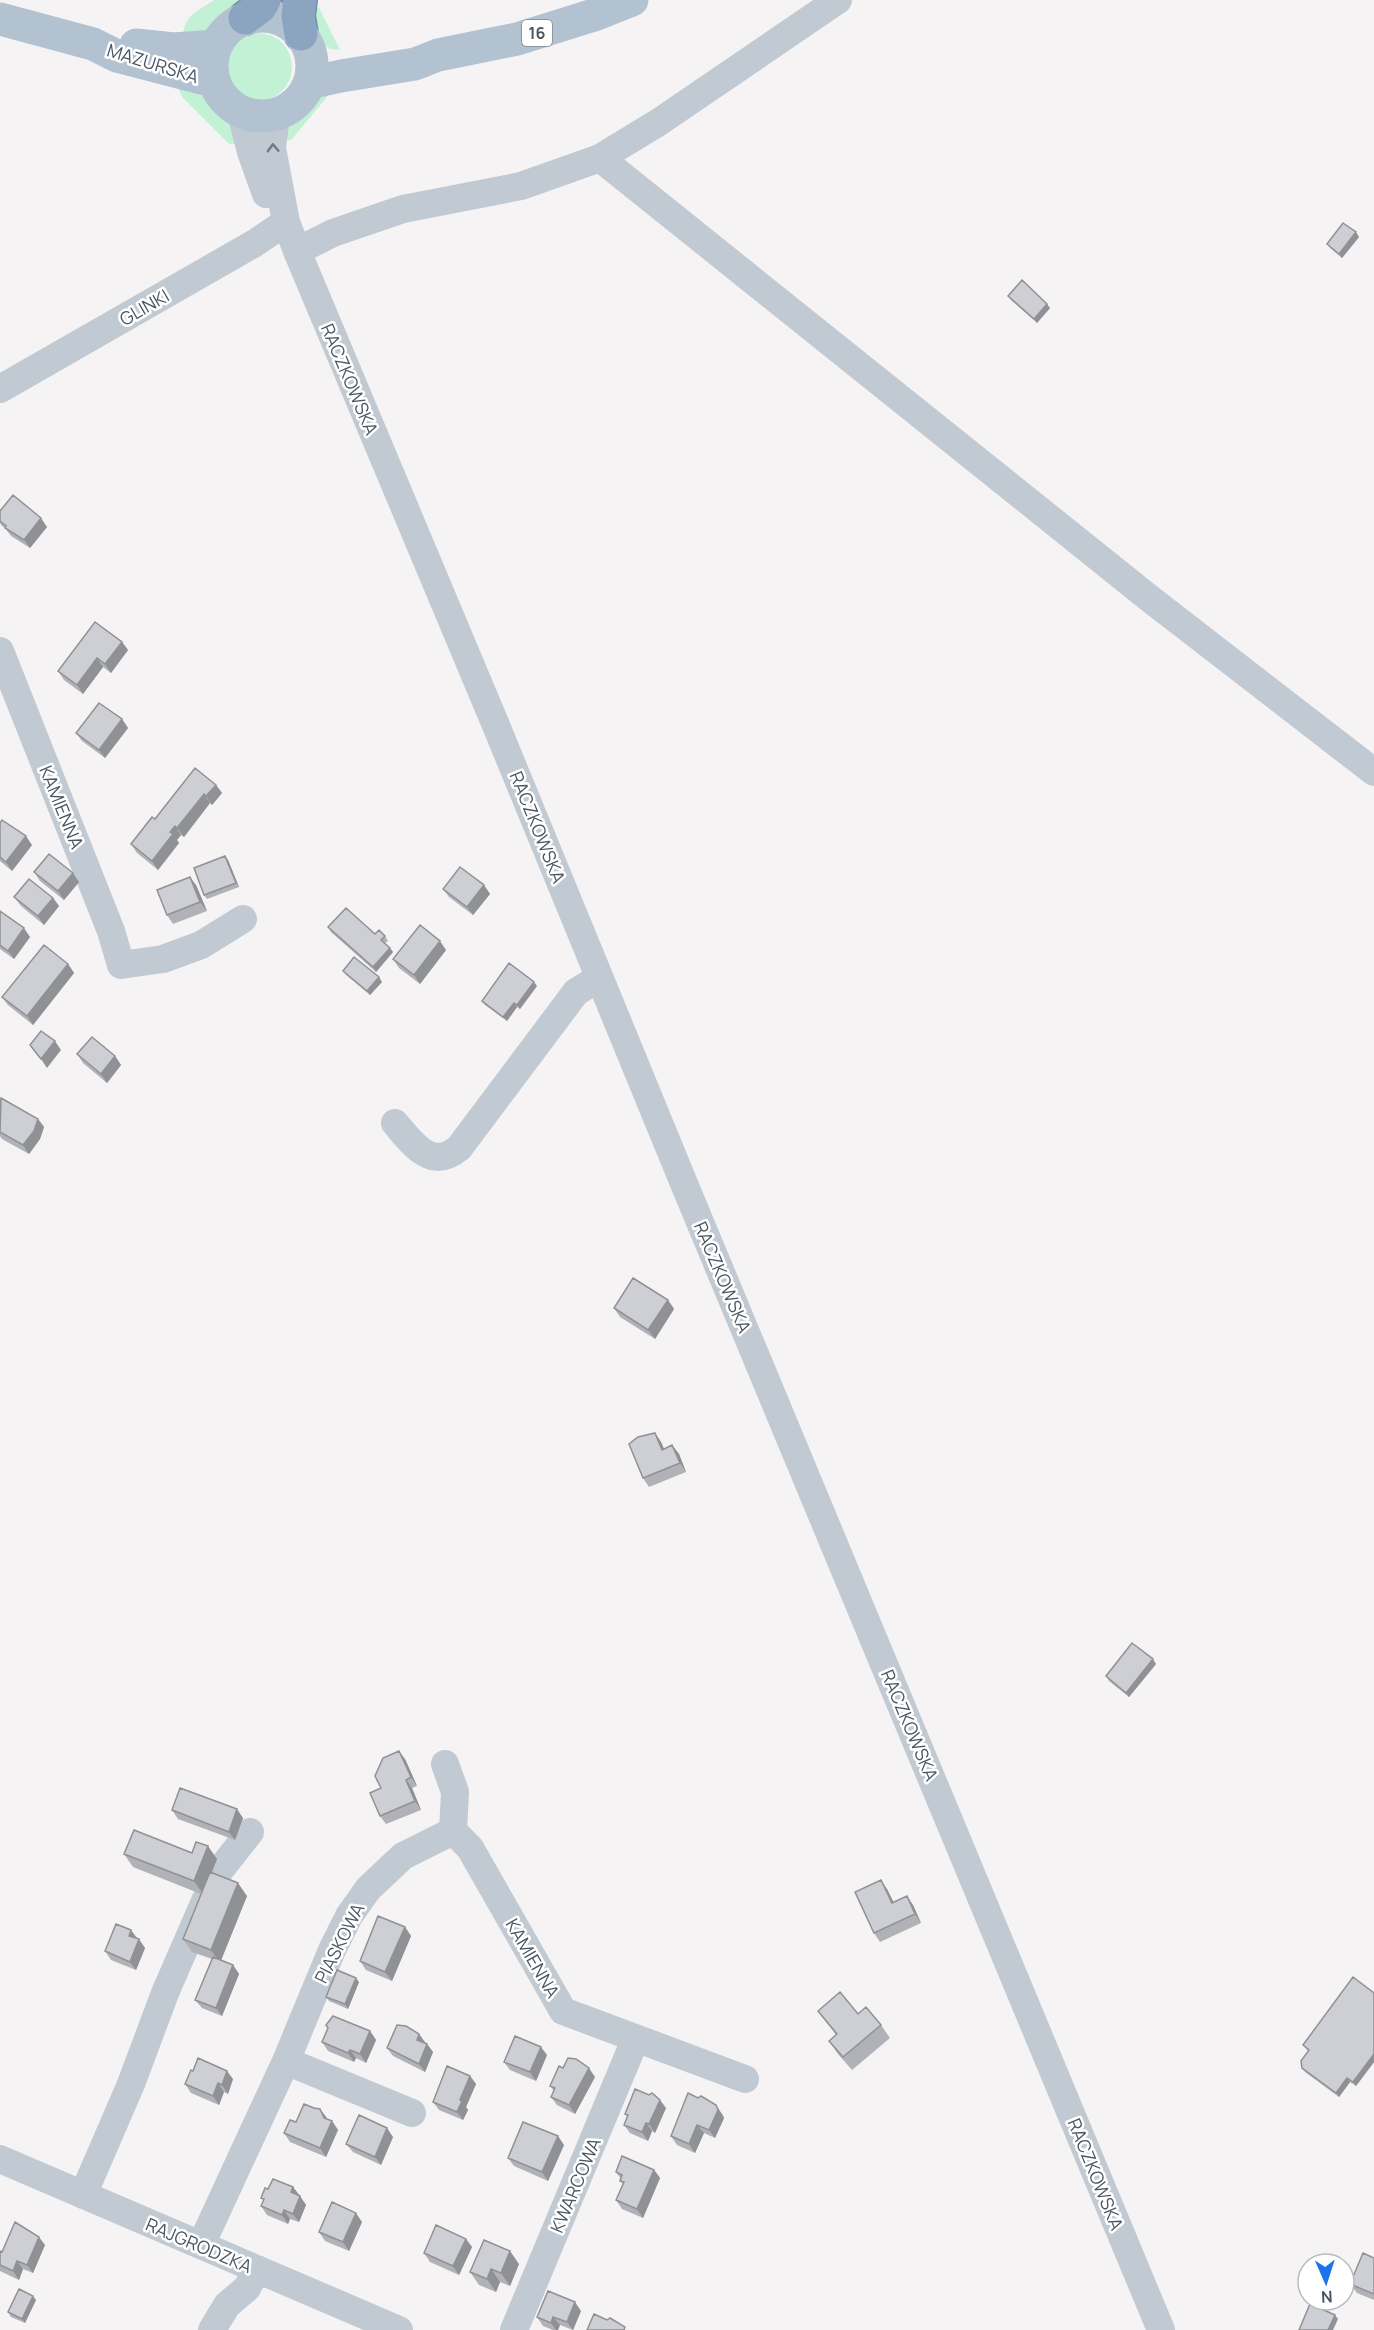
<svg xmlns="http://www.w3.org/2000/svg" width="1374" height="2330" viewBox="0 0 1374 2330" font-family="Manrope,sans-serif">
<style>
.green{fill:#c3f1d5}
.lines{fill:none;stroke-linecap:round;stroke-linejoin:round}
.highway-casing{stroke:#7690ad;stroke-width:36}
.minor{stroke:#c1cad2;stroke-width:28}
.major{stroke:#b3c2d1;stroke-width:33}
.highway{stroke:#8ba5c1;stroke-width:33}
.wall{fill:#b0b2b7}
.shaded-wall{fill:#909195}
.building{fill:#cdcfd5;stroke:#909195;stroke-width:1.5}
.oneway{stroke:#6e7983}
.labels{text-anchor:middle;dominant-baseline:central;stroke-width:5;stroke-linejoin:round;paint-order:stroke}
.shield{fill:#fff;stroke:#808990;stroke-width:1.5}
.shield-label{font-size:16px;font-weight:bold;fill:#4a5661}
.street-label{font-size:18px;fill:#4a5661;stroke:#fff}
</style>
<rect width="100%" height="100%" fill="#f5f3f3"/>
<!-- green -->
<path class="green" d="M214,0H254L251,4L228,14L209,30L182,42C184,15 193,14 214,0Z
M304,4L319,8L340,50L330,49L313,39Z
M224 67a34 34 0 1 1 68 0a34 34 0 1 1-68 0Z
M180,78L202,92L219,112L234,125L243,144H229L183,98L179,91Z
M337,85L291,140L278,141C292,109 304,99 337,85Z"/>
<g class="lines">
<!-- highway casing -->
<g class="highway-casing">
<path id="highway" d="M300,0L298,16L301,34
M245,18L260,7L264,0"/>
</g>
<!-- minor -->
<path class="minor" d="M241,113L251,152L266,194
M276,115L272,148L286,222L297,251L495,723L685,1186L1161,2330
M600,158L1149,598L1374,772
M297,251L333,233L403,209L521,186L600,158L659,122L838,0
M0,389L255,243L286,222
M0,651L111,931L121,965L163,959L201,945L243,919
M395,1123C413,1144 431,1171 459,1148L576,992L599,978
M445,1764L455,1792L453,1831L470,1848L563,2011L745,2079
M286,2061L412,2113
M0,2159L399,2330
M83,2195L131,2084L165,1993L205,1901L220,1870L250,1832
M201,2245L286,2061L332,1950L349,1916L368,1889L403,1856L453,1831
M212,2330L227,2305L247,2288L257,2269
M514,2330L635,2040"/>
<!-- major -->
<path class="major" d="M212 66a50 50 0 1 1 100 0a50 50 0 1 1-100 0Z
M0,19L93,44L117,56L213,81
M136,45L174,49L215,46
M309,83L341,76L415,64L438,55L517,39L597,14L632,0"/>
<!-- highway -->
<use href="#highway" class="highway"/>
</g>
<!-- wall -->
<path class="wall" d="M1359,237L1342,258L1330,248L1327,244Z
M1008,296L1050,308L1037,323L1011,300Z
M0,511L47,527L30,548L11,536L5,528L2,526L0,523Z
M122,642L128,650L111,673L103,667L83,694L64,680L58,671Z
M122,719L128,728L105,758L82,741L76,733Z
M216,785L222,793L212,805L210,803L184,837L181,835L177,840L179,843L158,870L137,853L131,844Z
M0,823L32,845L12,871L0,861Z
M225,856L228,860L239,887L207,899L204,895Z
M34,872L79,882L64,900L40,881Z
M196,885L207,911L173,924L167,915Z
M484,885L490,894L473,915L449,897L443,889Z
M14,897L53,898L59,906L44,925L21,906Z
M0,911L30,937L14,959L0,949Z
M328,927L385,936L388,941L385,943L393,952L376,972L331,932Z
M446,950L420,984L399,968L393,959Z
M68,964L74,973L33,1025L8,1005L2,997Z
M343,971L382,982L370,995L346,975Z
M537,986L520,1009L517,1007L507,1021L485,1005L482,1001Z
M77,1054L115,1056L121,1065L107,1083L83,1063Z
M0,1099L38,1119L44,1127L40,1139L29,1154L2,1139L0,1136Z
M668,1300L674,1309L655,1339L620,1317L614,1308Z
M655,1433L661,1442L664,1449L672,1445L679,1454L686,1472L649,1487L643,1478Z
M1156,1664L1129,1697L1109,1681L1106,1676Z
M405,1759L417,1786L412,1788L421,1810L386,1824L380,1816L381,1788Z
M172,1810L243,1818L235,1840L178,1819Z
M192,1853L217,1859L212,1873L247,1896L221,1960L233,1965L239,1974L222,2016L202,2008L195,2000L212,1959L192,1952L183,1939L201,1894L133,1867L124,1854Z
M887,1889L893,1902L913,1905L921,1923L880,1942L874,1933Z
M405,1927L411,1936L392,1981L366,1970L360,1961Z
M131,1930L145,1948L136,1970L111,1960L105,1951Z
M359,1982L348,2009L329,2001L326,1997Z
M1374,1993V2062L1356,2086L1350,2082L1339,2097L1305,2072L1302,2068L1308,2051L1303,2045Z
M818,2011L858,2014L881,2025L890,2038L852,2070L838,2054L829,2041L836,2035Z
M370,2031L376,2040L366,2063L356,2058L354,2062L328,2051L322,2042Z
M419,2034L433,2052L425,2072L393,2056L387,2048Z
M547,2055L536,2081L510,2070L504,2062Z
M470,2076L476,2084L466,2107L468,2110L463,2120L439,2110L433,2102Z
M595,2077L575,2114L557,2105L551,2097L554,2091L550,2086Z
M233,2079L228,2094L224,2092L219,2105L191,2093L185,2084Z
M666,2108L655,2133L652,2131L648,2141L630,2133L624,2125L627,2117L625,2114Z
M722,2114L724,2118L715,2138L704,2133L695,2153L677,2145L671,2136Z
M327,2119L332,2121L338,2130L326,2157L290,2142L284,2133L296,2122Z
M393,2137L381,2165L353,2152L346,2144Z
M564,2145L548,2181L514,2166L508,2158Z
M654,2170L660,2178L643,2218L622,2209L616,2200L623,2184L620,2181L621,2179L616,2172Z
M293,2187L306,2205L299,2222L290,2219L288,2224L267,2215L261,2206L264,2201L261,2198L268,2189Z
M362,2222L349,2251L325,2241L319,2232Z
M466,2239L472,2247L459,2275L430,2262L424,2253Z
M45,2245L33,2273L23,2269L19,2280L0,2271V2251L2,2252Z
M1374,2258V2300L1357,2293L1350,2284Z
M519,2264L510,2286L500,2282L496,2292L479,2285L470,2272Z
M36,2300L25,2323L11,2317L8,2312Z
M581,2311L573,2330L560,2325L558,2330H553L543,2326L537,2317Z"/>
<!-- shaded-wall -->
<path class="shaded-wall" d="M1356,232L1359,237L1342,258L1339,254Z
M1047,304L1050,308L1037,323L1034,319Z
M41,518L47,527L30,548L24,540Z
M122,642L128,650L111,673L105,664Z
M97,658L103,667L83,694L77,685Z
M122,719L128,728L105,758L99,750Z
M216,785L222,793L212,805L206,796Z
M204,794L210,803L184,837L177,828Z
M175,826L181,835L177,840L179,843L158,870L152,861Z
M26,836L32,845L12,871L6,862Z
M225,856L228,860L239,887L236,883Z
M73,873L79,882L64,900L58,891Z
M190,877L196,885L207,911L200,902Z
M484,885L490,894L473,915L467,907Z
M53,898L59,906L44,925L38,916Z
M24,928L30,937L14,959L8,951Z
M440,941L446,950L420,984L414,975Z
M390,948L393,952L376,972L373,967Z
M68,964L74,973L33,1025L27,1016Z
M379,977L382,982L370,995L367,991Z
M534,982L537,986L520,1009L517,1005Z
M514,1003L517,1007L507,1021L503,1017Z
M55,1041L61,1050L47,1068L41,1059Z
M115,1056L121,1065L107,1083L101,1074Z
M38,1119L44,1127L40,1139L29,1154L23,1145Z
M668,1300L674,1309L655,1339L648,1330Z
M655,1433L661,1442L668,1458L662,1450Z
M672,1445L679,1454L686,1472L680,1463Z
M1153,1659L1156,1664L1129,1697L1126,1693Z
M399,1751L405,1759L417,1786L411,1777Z
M406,1780L412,1788L421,1810L415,1801Z
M237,1809L243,1818L235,1840L229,1832Z
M208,1846L217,1859L203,1894L194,1881Z
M881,1880L887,1889L898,1911L892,1903Z
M238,1883L247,1896L220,1963L211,1950Z
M907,1896L913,1905L921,1923L915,1914Z
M405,1927L411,1936L392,1981L385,1972Z
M131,1930L137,1939L129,1936Z
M139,1939L145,1948L136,1970L130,1962Z
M233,1965L239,1974L222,2016L216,2008Z
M356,1978L359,1982L348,2009L345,2004Z
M370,2031L376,2040L366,2063L360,2054Z
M419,2034L425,2043L417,2040Z
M427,2044L433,2052L425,2072L419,2064Z
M541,2047L547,2055L536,2081L530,2072Z
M350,2050L356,2058L354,2062L348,2053Z
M1374,2054V2062L1356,2086L1353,2082Z
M589,2068L595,2077L575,2114L569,2105Z
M227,2071L233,2079L228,2094L222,2085Z
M470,2076L476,2084L466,2107L468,2110L463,2120L457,2112L460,2100Z
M1347,2078L1350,2082L1339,2097L1336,2093Z
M218,2083L224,2092L219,2105L213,2096Z
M660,2100L666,2108L655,2133L649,2124Z
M716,2105L722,2114L724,2118L715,2138L709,2130Z
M320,2109L327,2118L330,2126L332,2121L338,2130L326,2157L320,2148L324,2118Z
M646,2123L652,2131L648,2141L642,2132Z
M697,2125L704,2133L695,2153L689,2144Z
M387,2128L393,2137L381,2165L375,2157Z
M558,2136L564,2145L548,2181L542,2172Z
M654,2170L660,2178L643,2218L637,2209Z
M293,2187L300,2196L291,2192Z
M300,2196L306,2205L299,2222L293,2214Z
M284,2210L290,2219L288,2224L282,2215Z
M356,2213L362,2222L349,2251L343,2242Z
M39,2237L45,2245L33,2273L27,2265Z
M466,2239L472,2247L459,2275L453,2266Z
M510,2251L519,2264L510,2286L501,2273Z
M17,2261L23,2269L19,2280L13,2271Z
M491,2269L500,2282L496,2292L487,2279Z
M33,2296L36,2300L25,2323L22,2319Z
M575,2302L581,2311L573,2330L567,2322Z
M1335,2315L1338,2319L1333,2330H1328Z
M553,2317L560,2325L558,2330H556L551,2323Z"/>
<!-- building -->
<path class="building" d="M1343,223L1356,232L1339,254L1327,244Z
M1022,280L1047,304L1034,319L1008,296Z
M13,495L41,518L24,540L5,528L6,526L0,521V511Z
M95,622L122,642L105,664L97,658L77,685L58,671Z
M99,703L122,719L99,750L76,733Z
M195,768L216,785L206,796L204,794L177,828L175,826L170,832L173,834L152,861L131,844L152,817L155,819Z
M2,820L26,836L6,862L0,857V823Z
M49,854L73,873L58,891L34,872Z
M225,856L236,883L204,895L194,868Z
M460,867L484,885L467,907L443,889Z
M190,877L200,902L167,915L157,890Z
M29,879L53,898L38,916L14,897Z
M346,908L375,934L379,930L385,936L381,940L390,948L373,967L328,927Z
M0,911L24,928L8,951L0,945Z
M420,925L440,941L414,975L393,959Z
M44,945L68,964L27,1016L2,997Z
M354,957L379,977L367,991L343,971Z
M509,963L534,982L517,1005L514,1003L503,1017L482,1001Z
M41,1031L55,1041L41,1059L30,1045Z
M92,1037L115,1056L101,1074L77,1054Z
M1,1098L38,1119L34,1131L23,1145L0,1132Z
M633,1278L668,1300L648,1330L614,1308Z
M655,1433L662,1450L672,1445L680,1463L643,1478L629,1444L638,1437Z
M1132,1643L1153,1659L1126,1693L1106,1676Z
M399,1751L411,1777L406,1780L415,1801L380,1816L370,1793L381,1788L375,1776L383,1758Z
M180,1788L237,1809L229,1832L172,1810Z
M134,1830L192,1853L196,1842L208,1846L194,1881L124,1854Z
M210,1872L238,1883L211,1950L183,1939Z
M881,1880L892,1903L907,1896L915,1914L874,1933L855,1892Z
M378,1916L405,1927L385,1972L360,1961Z
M116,1924L131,1930L129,1936L139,1939L130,1962L105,1951Z
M213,1957L233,1965L216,2008L195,2000Z
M337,1970L356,1978L345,2004L326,1997Z
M1353,1977L1374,1993V2054L1353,2082L1347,2078L1336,2093L1302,2068L1301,2061L1309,2050L1303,2045Z
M840,1992L858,2014L866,2007L881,2025L843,2057L829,2041L837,2034L818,2011Z
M333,2016L370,2031L360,2054L350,2050L348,2053L322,2042L328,2028L326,2025Z
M397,2025L406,2026L419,2034L417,2040L427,2044L419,2064L387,2048Z
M515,2036L541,2047L530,2072L504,2062Z
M198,2058L227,2071L222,2085L218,2083L213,2096L185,2084L191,2070L193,2071Z
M568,2058L576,2059L589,2068L569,2105L551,2097L555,2088L550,2086L559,2066L563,2068Z
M447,2066L470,2076L460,2100L462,2101L457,2112L433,2102Z
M635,2089L649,2095L652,2093L660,2100L649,2124L646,2123L642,2132L624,2125L628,2115L625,2114Z
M688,2093L698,2098L701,2096L716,2105L718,2110L709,2130L697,2125L689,2144L671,2136Z
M304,2104L314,2108L320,2109L324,2118L332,2121L320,2148L284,2133L290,2120L296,2122Z
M359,2115L387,2128L375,2157L346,2144Z
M523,2122L558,2136L542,2172L508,2158Z
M622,2156L654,2170L637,2209L616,2200L624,2182L620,2181L622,2175L616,2172Z
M273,2179L293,2187L291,2192L300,2196L293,2214L284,2210L282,2215L261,2206L264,2199L261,2198L265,2188L268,2189Z
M332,2202L356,2213L343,2242L319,2232Z
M15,2222L39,2237L27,2265L17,2261L13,2271L0,2265V2251L2,2252Z
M436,2225L466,2239L453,2266L424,2253Z
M484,2240L510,2251L501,2273L491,2269L487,2279L470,2272Z
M1363,2253L1374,2258V2294L1350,2284Z
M19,2289L33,2296L22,2319L8,2312Z
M548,2291L575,2302L567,2322L553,2317L551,2323L537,2317Z
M1310,2304L1335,2315L1328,2330H1299Z
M594,2314L607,2320L610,2318L625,2327L624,2330H587Z"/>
<!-- one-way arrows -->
<defs><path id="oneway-chevron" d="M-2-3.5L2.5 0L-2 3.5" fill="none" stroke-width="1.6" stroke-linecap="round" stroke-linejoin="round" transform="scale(1.5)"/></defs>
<use class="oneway" href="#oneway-chevron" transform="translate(273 148) rotate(-92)"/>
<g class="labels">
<!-- shield labels -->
<rect class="shield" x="522" y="20" width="30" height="26" rx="4.5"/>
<g class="shield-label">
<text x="537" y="33">16</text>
</g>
<!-- street labels -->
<g class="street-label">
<text transform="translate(153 63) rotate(17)">MAZURSKA</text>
<text transform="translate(144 307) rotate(-30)">GLINKI</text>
<text transform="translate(350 379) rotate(67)">RACZKOWSKA</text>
<text transform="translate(62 807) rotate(68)">KAMIENNA</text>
<text transform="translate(538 827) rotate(68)">RACZKOWSKA</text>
<text transform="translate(723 1277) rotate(67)">RACZKOWSKA</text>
<text transform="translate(910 1725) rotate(67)">RACZKOWSKA</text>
<text transform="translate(339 1943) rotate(-63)">PIASKOWA</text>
<text transform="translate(533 1958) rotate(60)">KAMIENNA</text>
<text transform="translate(1096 2174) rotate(68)">RACZKOWSKA</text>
<text transform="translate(575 2185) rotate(-67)">KWARCOWA</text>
<text transform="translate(199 2245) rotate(23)">RAJGRODZKA</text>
</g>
</g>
<!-- north arrow -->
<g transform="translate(1326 2282) rotate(177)"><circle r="28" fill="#ffffff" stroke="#b7bbc0" stroke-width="1.5"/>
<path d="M0-4.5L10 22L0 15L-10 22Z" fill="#1a73e8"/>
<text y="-9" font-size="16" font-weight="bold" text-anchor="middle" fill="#4a5661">N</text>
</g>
</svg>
